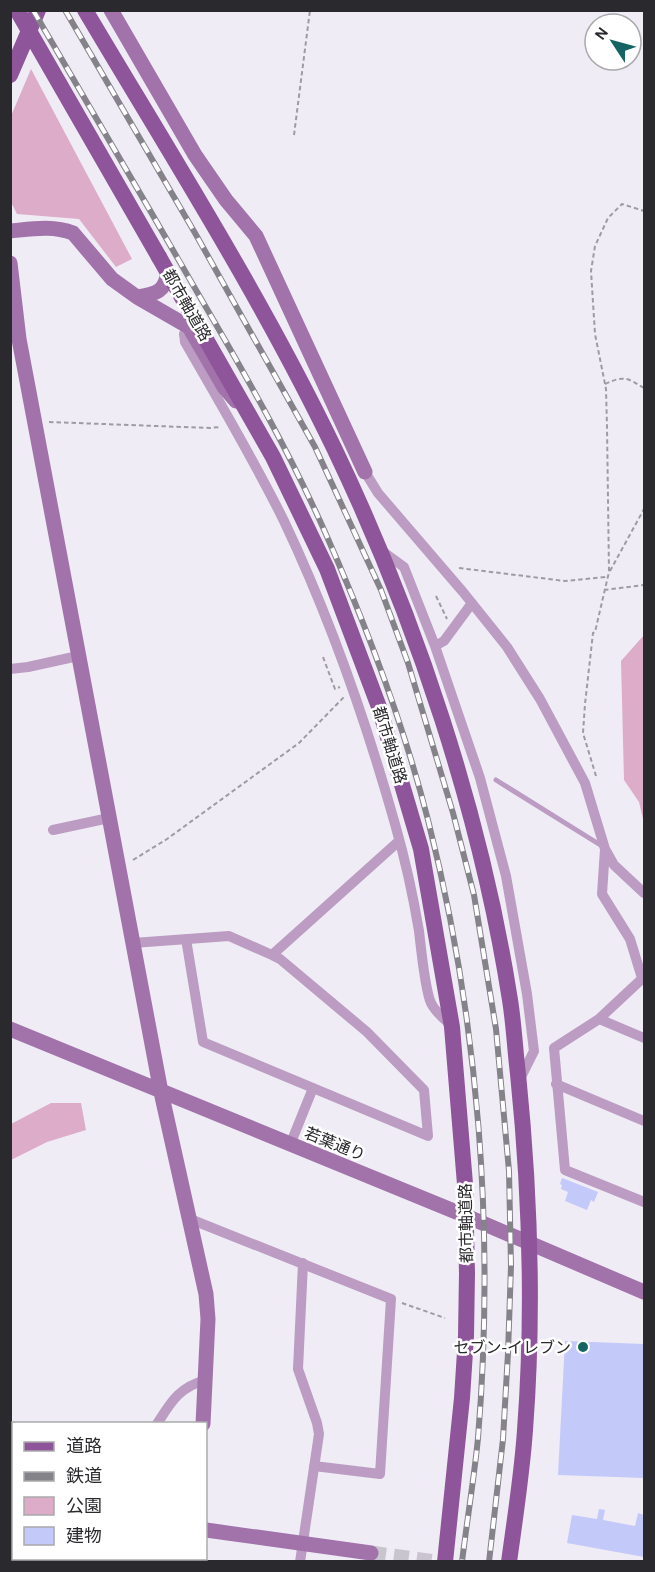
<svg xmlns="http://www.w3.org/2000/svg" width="655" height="1572" viewBox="0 0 655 1572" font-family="Karla,'Noto Sans JP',sans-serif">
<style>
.green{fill:#ddacc9}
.building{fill:#c3c9f9}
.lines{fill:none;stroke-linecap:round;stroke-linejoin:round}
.secondary-tunnel{stroke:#c8c5ce;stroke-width:15;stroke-dasharray:15 8;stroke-linecap:butt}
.path{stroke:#9d9ba3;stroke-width:2;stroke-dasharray:4.5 3;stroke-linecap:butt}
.lane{stroke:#bc9cc2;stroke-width:5}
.street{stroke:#bc9cc2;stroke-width:10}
.secondary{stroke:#a273ab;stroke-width:15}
.primary{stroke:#8f559a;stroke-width:16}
.rail-casing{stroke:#85838a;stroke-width:6}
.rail{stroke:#fff;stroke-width:4;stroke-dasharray:11;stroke-linecap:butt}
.primary-bridge{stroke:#8f559a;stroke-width:16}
.poi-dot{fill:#156464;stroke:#fff;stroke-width:2}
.labels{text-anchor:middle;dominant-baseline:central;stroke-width:5;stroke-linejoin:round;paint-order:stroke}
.street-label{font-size:16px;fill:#2a292d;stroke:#fff}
.poi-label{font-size:16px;fill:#2a292d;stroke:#fff;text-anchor:end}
</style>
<rect width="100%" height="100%" fill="#efecf6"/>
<!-- green -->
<path class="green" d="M31,69L132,259L116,267L79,219L17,214L11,202V116Z
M644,635V823L639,802L624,780L621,661Z
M51,1103H81L86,1130L47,1142L11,1160V1124Z"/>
<!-- building -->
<path class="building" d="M562,1178L598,1192L594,1202L591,1200L587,1210L565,1201L568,1192L561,1189L562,1185L560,1184Z
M565,1341L644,1344V1478L558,1475Z
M599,1509L605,1510L603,1520L635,1526L638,1513L644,1515V1557L567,1543L572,1515L597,1519Z"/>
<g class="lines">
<!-- secondary-tunnel -->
<path class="secondary-tunnel" d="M371,1553L435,1562"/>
<!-- path -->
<path class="path" d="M294,135L310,10
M605,384C625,375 627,378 644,388
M49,422L210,428L220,427
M459,568L565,581L605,577L607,575
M610,571L644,509
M604,590L644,585
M436,596L447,619
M323,657L335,689L340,687
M596,776L583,733L585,704L593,633L595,632L609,572L607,427L606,389L595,334L591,271L595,246L608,218L622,204L644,211
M133,860L167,839L299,743L344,697
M402,1303L445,1318"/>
<!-- lane -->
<path class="lane" d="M496,780L602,846"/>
<!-- street -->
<path class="street" d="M193,323L184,334L185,342C219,401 254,460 284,521C330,618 366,721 395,824C405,859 413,895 419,931C421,948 425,990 431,1003C436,1013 444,1019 452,1026
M365,472L378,493L463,592L507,647L540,699L585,783L605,849L614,865L644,893
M382,551L404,567L435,646L480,778L506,876L527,994L534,1051L519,1081
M435,646L444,641L472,603
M10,669L28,667L78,656
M53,830L109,818
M605,849L602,894L630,939L642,978
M133,943L229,936L272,955L280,959L367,1032L424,1090L428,1136L203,1042L186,939
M272,955L399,841
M644,977L599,1019L554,1048L565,1170L644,1202
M599,1019L644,1038
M556,1084L644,1121
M290,1145L313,1088
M190,1219L391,1299L380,1474L314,1466
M157,1424C171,1402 179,1387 206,1380
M46,1562L50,1558
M300,1562L319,1434L317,1423L298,1369L303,1263"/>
<!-- secondary -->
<path class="secondary" d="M111,10L195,155L226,200L256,236L365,472
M10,231C31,229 53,225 73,233L112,279L137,297L189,327L224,387L236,401
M10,263L19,339L161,1092L206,1294L208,1319L203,1424
M137,297C156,294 165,292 168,272
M10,1029L466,1216L644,1292
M206,1530L371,1553
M194,1562V1558"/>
<!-- primary -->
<path class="primary" d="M85,10C171,155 262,298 335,450C416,619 481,814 510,1000C514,1025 515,1050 518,1074C530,1192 534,1312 525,1430C522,1474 515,1518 509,1562
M10,75L38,10
M159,257L273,457L327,569L379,707L421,849L452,1027L465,1184L467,1273L466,1336L462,1398L445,1562"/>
<!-- rail casing -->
<g class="rail-casing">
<path id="rail" d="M33,10C89,106 145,201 200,297C245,374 289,451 325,532C366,625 403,722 428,820C479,1021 495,1232 478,1438C474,1479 467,1520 462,1562
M65,10L195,233L315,447L381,590L408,663L453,813L474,895L496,1029L509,1171L511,1266L508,1353L503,1439L489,1562"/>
</g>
<!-- rail -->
<use href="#rail" class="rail"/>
<!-- primary-bridge -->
<path class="primary-bridge" d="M17,10L159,257"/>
</g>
<!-- markers -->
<circle class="poi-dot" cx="583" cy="1347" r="6"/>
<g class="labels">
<!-- street labels -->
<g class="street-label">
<text transform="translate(187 305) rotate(60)">都市軸道路</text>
<text transform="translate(390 745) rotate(73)">都市軸道路</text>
<text transform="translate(335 1144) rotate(22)">若葉通り</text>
<text transform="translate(466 1223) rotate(-91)">都市軸道路</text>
</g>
<!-- poi labels -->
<g class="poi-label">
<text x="571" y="1347">セブン-イレブン</text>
</g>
</g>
<!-- border -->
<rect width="655" height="1572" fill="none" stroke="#2a292d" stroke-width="24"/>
<!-- legend -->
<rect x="12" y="1422" width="195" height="138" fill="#ffffff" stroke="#aaa9ab" stroke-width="1.5"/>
<rect x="24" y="1442" width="30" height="9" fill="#8f559a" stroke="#aaa9ab" stroke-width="1.5"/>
<text x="66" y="1452" font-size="18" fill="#2a292d">道路</text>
<rect x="24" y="1472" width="30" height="9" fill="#85838a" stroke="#aaa9ab" stroke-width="1.5"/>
<text x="66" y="1482" font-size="18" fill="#2a292d">鉄道</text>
<rect x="24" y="1497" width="30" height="18" fill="#ddacc9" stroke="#aaa9ab" stroke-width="1.5"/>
<text x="66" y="1512" font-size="18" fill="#2a292d">公園</text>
<rect x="24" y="1527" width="30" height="18" fill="#c3c9f9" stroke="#aaa9ab" stroke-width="1.5"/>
<text x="66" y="1542" font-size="18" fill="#2a292d">建物</text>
<!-- north arrow -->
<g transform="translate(613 42) rotate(306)"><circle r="28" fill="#ffffff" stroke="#aaa9ab" stroke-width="1.5"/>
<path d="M0-4.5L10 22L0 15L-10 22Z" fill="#156464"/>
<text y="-9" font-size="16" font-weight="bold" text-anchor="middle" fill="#2a292d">N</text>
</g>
</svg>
